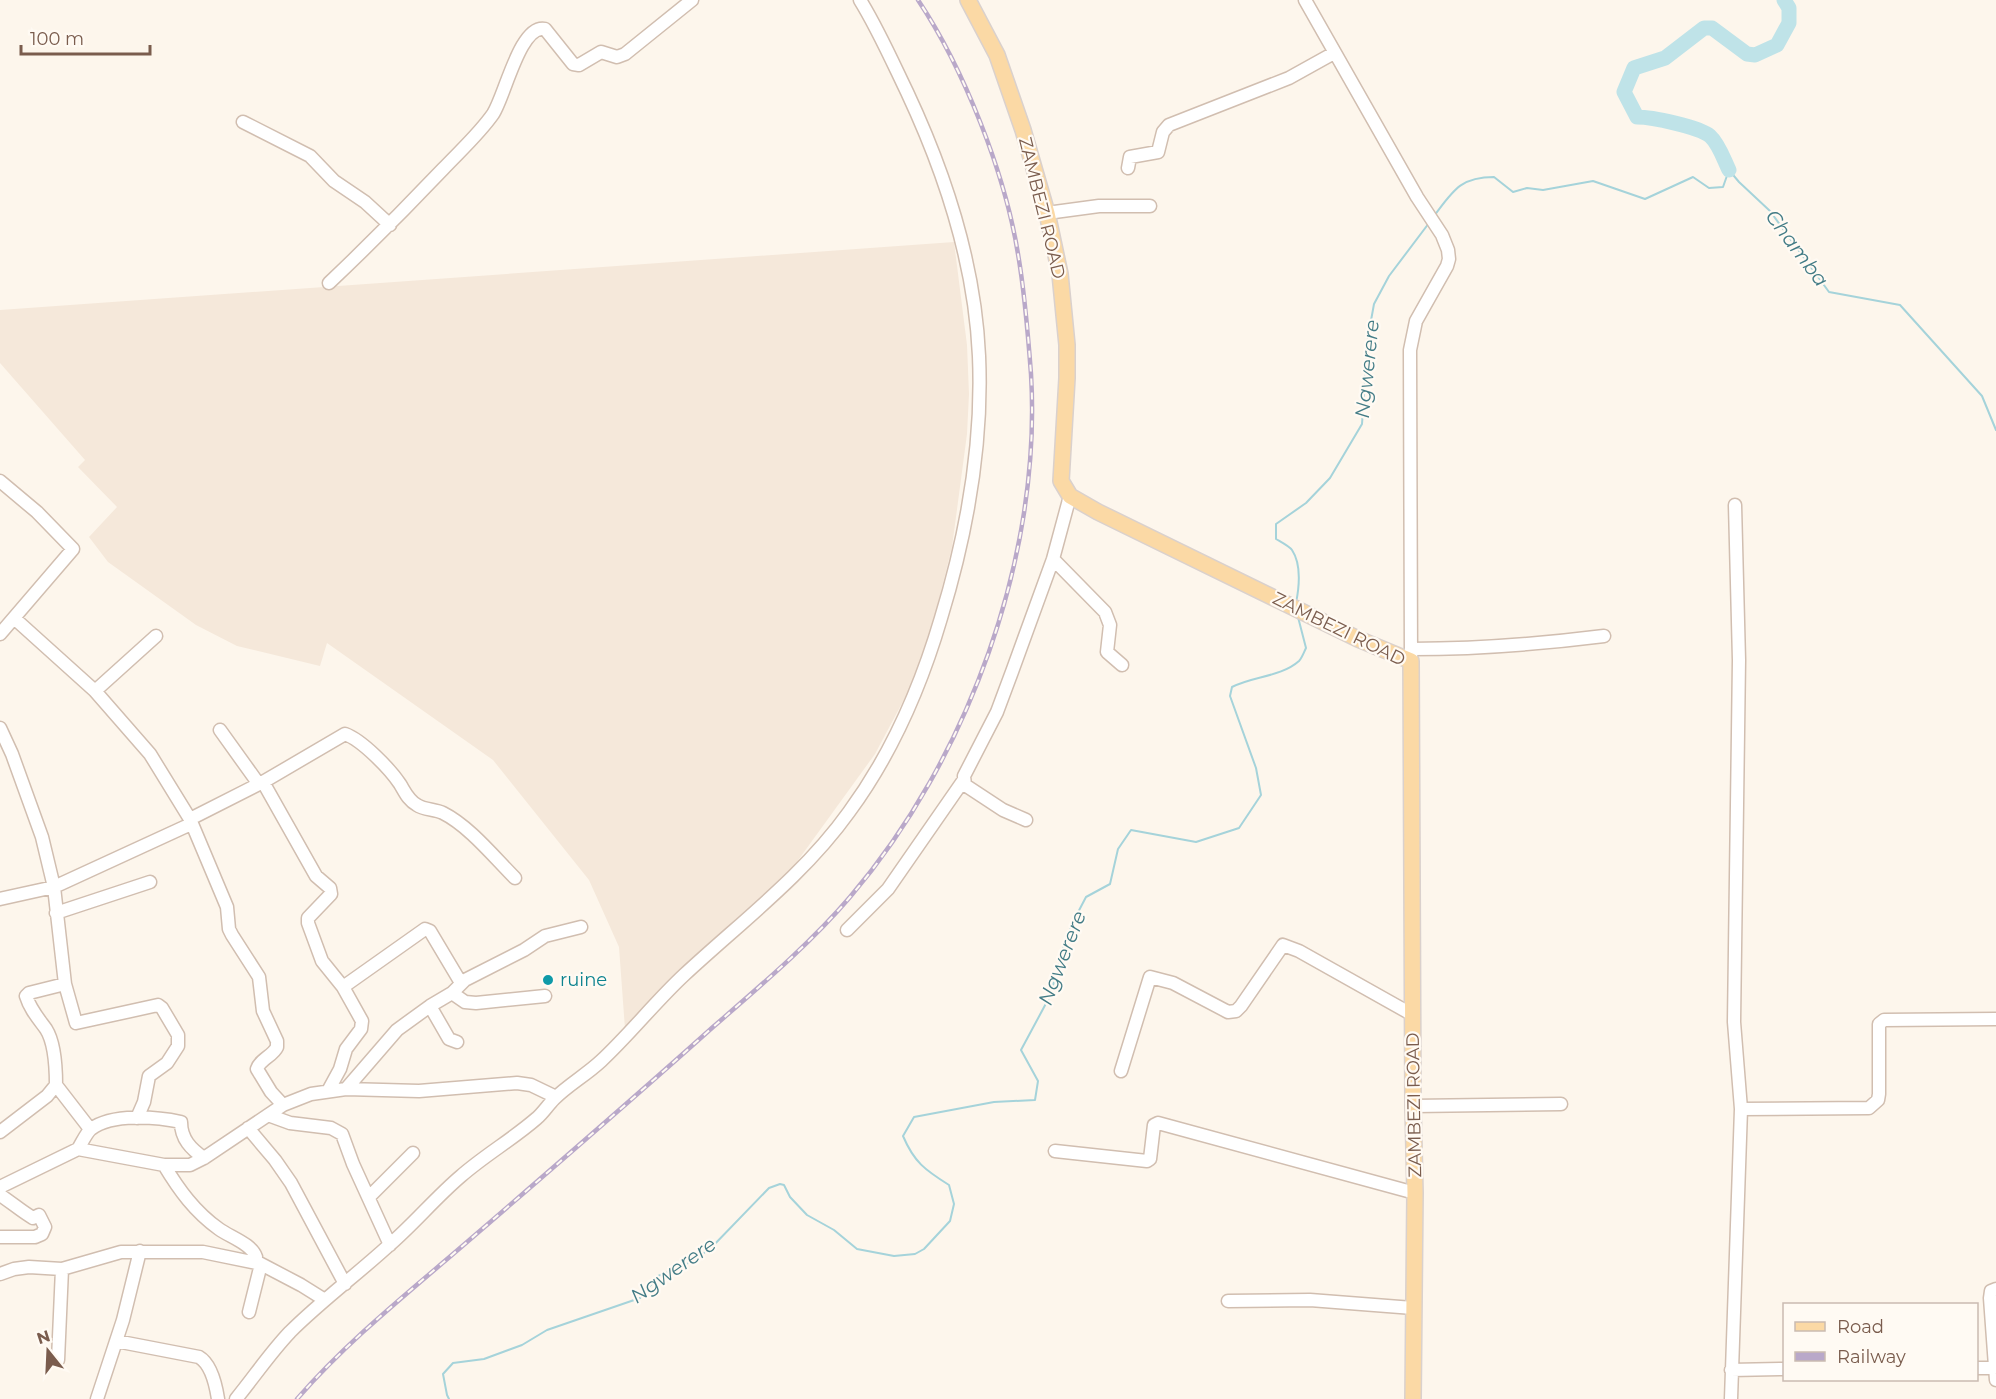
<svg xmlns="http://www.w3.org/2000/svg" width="1996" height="1399" viewBox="0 0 1996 1399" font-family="Montserrat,sans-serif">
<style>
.residential{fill:#f5e8da}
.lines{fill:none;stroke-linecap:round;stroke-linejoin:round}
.stream{stroke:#a5d3da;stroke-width:2}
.river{stroke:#bfe3e8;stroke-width:15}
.minor-casing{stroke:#d1beb0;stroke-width:15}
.major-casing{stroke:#dad1cd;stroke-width:18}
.minor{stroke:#fff;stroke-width:12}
.major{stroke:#fbd9a5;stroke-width:15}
.rail-casing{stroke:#b9a8c9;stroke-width:4.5}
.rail{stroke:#fffaf3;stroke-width:2;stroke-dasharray:7;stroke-linecap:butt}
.culture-dot{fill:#0f9aa8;stroke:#fffaf3;stroke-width:2}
.labels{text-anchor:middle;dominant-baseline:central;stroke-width:4.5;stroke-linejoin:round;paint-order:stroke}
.street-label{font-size:18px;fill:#7a5c4d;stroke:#fffaf3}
.culture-label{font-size:18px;fill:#0d838f;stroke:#fffaf3;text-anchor:start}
.water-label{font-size:20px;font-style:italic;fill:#437c86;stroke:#fffaf3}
</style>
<rect width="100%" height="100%" fill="#fdf6ec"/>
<!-- residential -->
<path class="residential" d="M954,242L967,345L969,394L967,434L952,547L932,627L909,690L875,754L791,870L625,1029L619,947L589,880L493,760L327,643L320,666L237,646L196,625L108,562L89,537L117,507L78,467L85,460L0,363V310Z"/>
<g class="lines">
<!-- stream -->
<path class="stream" d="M1729,170L1739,182L1770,211L1829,292L1900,305L1982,396L1996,430
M1434,216C1453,191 1460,177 1494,177L1513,192L1527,188L1543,190L1593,181L1645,199L1693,177L1709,188L1723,187L1729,170
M1296,603C1299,588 1302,565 1292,550C1289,546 1281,542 1276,539V524L1306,503L1330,478L1362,424L1368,337L1374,304L1389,276L1429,223
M449,1399L447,1395L443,1374L453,1363L484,1359L522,1345L547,1330L640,1298L658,1276L682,1267L710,1249L769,1188L780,1184L784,1185L790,1197L807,1215L834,1230L857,1249L894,1256L915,1254L924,1249L950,1221L954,1204L949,1185C925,1170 914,1162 903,1136L914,1117L994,1102L1035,1100L1038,1081L1021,1050L1050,996L1064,945L1074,920L1086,897L1110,884L1118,849L1131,830L1196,842L1239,828L1261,795L1256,768L1230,696L1232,687C1253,676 1281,677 1299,661C1302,658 1304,652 1306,648L1298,617"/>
<!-- river -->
<path class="river" d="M1729,170C1724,160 1719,144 1710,136C1699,127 1652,117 1637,117L1624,92L1634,68L1665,58L1704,28H1712L1747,54L1755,55L1777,45L1789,23V8L1784,0"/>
<!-- minor casing -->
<g class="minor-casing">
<path id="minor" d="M1305,0L1417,197L1442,235L1448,250L1449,259L1447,266L1416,321L1410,350L1411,661
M243,122L310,156L334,181L365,202L390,225
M1128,168L1130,157L1158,152L1163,132L1169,125L1289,78L1334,53
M1047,213L1099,206H1150
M329,283C368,246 406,208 443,169C460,151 479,134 493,114C505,96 520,24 545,29L573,64L579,65L601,52L617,57L625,54L692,0
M0,481L37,512L73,549L0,634
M1053,559L1105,612L1110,625L1107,652L1122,665
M14,618L95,691L150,754L190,819L227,907L229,929L232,935L259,977L263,1011L277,1041V1047C273,1056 260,1059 257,1069L271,1092L283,1105
M1412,649C1477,649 1540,644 1604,636
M95,691L156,636
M0,728L12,754L42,837L54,887L65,984L29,993L26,996C30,1009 38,1018 46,1029C55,1043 56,1069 56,1085
M220,730L258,783
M263,782L316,876L330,888L331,894L308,918V923L322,961L343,987L362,1021L361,1029L346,1049L340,1069L328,1091
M190,819L263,782L345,734C362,740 390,769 400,784C405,792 408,800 417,805C424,810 435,809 443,813C469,826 494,857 515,878
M1026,820L1003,810L965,785L964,776L997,712L1013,669L1053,559L1070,496
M0,899L54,887L191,824
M56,913L150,882
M847,930L888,889L963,781
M65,984L76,1023L158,1005L162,1008L178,1035V1046L167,1063L149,1076L144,1102L137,1118
M343,987L425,929L430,931L461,983
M452,993L465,1002L476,1003L545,996
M430,1006L449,1039L457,1042
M1121,1071L1150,977L1173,983L1228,1012L1236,1011L1241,1006L1283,945L1299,951L1413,1015
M346,1089L397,1030L430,1006L452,993L465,980L524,950L545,936L581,927
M1413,1106L1561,1104
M1741,1109L1869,1108L1878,1100L1879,1094V1024L1884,1020L1996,1019
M268,1115L290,1123L331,1128L342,1134L353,1164L390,1245
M248,1128L275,1160L291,1183L345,1284
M0,1132L47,1096L56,1085L90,1129
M78,1149C82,1143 86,1133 91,1129C112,1113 157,1117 181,1122C181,1139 191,1149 204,1158
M1055,1151L1147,1161L1150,1159L1154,1125L1158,1123L1415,1193
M164,1165C179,1190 195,1212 219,1229C230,1237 252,1244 256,1257L254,1262
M0,1187L78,1149L164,1165H190L204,1158L283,1105L311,1094L346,1089L419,1091L517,1083L531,1085L556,1097
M0,1195C11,1202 21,1211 33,1218L39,1215L45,1227L42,1234L35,1237H0
M369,1197L413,1153
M0,1274L14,1269L29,1267L62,1269L121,1252H203L261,1264L301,1285L325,1300
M1996,1289L1991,1291L1990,1298L1996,1380
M1228,1301L1310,1300L1413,1308
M249,1312L261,1264
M116,1341L199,1357C211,1364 216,1386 218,1399
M58,1360L62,1269
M1976,1368H1994
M1731,1370L1784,1369
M97,1399L123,1320L140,1251
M236,1399C254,1377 270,1353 290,1332C320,1302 355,1276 387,1247C413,1225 435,1198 461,1176C485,1155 513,1139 537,1118C543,1113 548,1105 554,1099C568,1085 586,1075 601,1061C630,1034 655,1002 684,975C741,922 804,875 849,812C891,755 921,686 941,618C967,533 983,445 979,356C975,265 945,173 907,92C892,61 878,29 860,0
M1731,1399L1741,1109L1734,1022L1739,660L1735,505"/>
</g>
<!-- major casing -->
<g class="major-casing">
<path id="major" d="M968,0L997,55L1023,130L1047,213L1060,274L1067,345V378L1061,481L1070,496L1098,512L1358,639L1411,661L1413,1106L1415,1193L1413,1399"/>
</g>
<!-- minor -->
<use href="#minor" class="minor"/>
<!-- major -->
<use href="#major" class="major"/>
<!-- rail casing -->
<g class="rail-casing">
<path id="rail" d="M297,1399C350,1338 413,1289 474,1236C554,1167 634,1098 713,1027C759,987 811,943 850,897C968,759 1042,556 1031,374C1028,334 1025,294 1018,254C1005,173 964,69 918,0"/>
</g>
<!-- rail -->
<use href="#rail" class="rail"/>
</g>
<!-- markers -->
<circle class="culture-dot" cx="548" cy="980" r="6"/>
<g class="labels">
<!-- street labels -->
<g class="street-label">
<text transform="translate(1042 208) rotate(76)">ZAMBEZI ROAD</text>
<text transform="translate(1339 629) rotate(26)">ZAMBEZI ROAD</text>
<text transform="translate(1414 1105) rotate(-91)">ZAMBEZI ROAD</text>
</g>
<!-- culture labels -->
<g class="culture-label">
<text x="560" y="980">ruine</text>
</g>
<!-- water labels -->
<g class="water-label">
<text transform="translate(1797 248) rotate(53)">Chamba</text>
<text transform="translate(1367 369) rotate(-84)">Ngwerere</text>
<text transform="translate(1062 958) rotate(-69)">Ngwerere</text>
<text transform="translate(673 1270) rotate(-35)">Ngwerere</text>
</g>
</g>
<!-- legend -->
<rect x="1783" y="1303" width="195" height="78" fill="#fffaf3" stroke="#cabbb1" stroke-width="1.5"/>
<rect x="1795" y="1322" width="30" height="9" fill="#fbd9a5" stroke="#cabbb1" stroke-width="1.5"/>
<text x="1837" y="1333" font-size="18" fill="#7a5c4d">Road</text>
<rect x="1795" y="1352" width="30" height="9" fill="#b9a8c9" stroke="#cabbb1" stroke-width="1.5"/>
<text x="1837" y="1363" font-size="18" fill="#7a5c4d">Railway</text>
<!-- north arrow -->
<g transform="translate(48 1351) rotate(342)" stroke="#fffaf3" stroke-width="4.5" paint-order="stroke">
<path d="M0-4.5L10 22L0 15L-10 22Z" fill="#7a5c4d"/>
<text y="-9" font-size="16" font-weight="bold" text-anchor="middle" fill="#7a5c4d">N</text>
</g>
<!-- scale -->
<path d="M21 45v9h129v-9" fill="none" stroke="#7a5c4d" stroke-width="3"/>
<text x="30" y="45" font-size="18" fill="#7a5c4d" stroke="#fffaf3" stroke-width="4.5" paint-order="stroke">100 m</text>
</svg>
